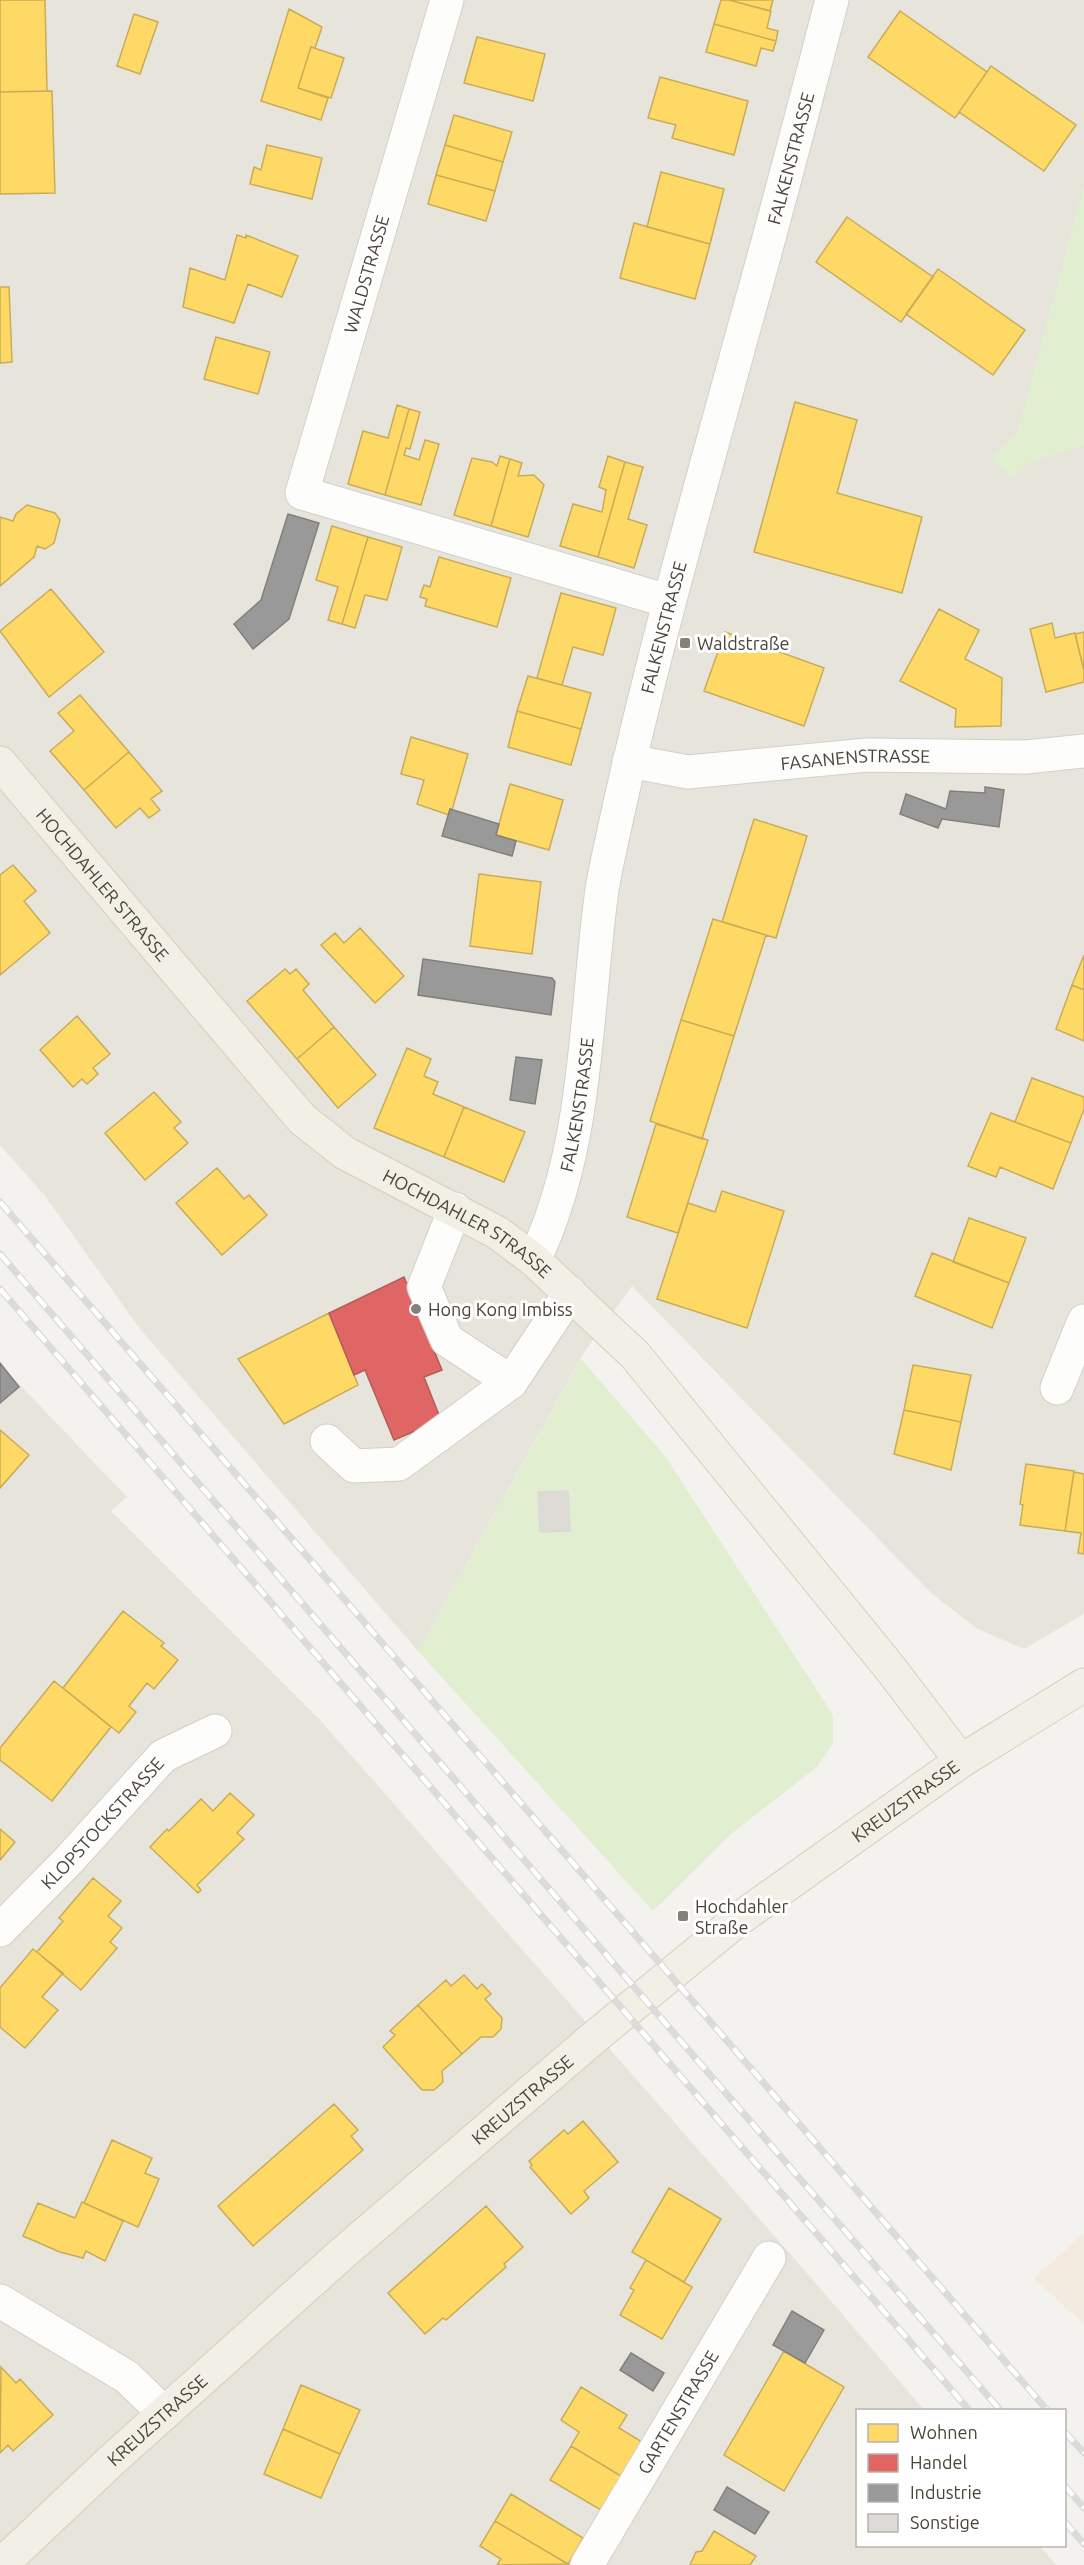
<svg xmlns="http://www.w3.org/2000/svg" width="1084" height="2565" viewBox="0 0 1084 2565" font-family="Ubuntu,sans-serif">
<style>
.residential{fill:#e7e4dc}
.commercial{fill:#f3ebdf}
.green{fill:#e1eecf}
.homes{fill:#ffd966;stroke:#c9ac58;stroke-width:1.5}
.shops{fill:#e06666;stroke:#b35c58;stroke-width:1.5}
.industry{fill:#999;stroke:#82807c;stroke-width:1.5}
.building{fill:#dedbd6;stroke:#dcd9d4;stroke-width:1.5}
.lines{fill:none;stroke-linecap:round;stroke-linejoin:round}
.minor-casing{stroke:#d2d0cb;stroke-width:35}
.major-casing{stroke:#d6cebb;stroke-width:35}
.minor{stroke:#fdfdfc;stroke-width:33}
.major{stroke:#f2efe6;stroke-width:33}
.rail-casing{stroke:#dbdbda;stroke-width:7}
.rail{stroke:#fff;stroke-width:4.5;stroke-dasharray:14;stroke-linecap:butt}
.poi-dot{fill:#868178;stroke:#fff;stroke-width:2}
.labels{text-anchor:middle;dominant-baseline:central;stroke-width:6;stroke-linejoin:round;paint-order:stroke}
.street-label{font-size:18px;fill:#4b4439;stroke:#fff}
.poi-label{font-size:18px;fill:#4b4439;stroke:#fff;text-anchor:start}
</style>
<rect width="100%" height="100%" fill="#f4f2ee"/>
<!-- residential -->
<path class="residential" d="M0,0H1084V1614L1024,1649L976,1628L931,1593L632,1286L585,1351L418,1651L140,1329L45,1196L0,1145Z
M0,1364L127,1497L111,1511L320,1720L807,2273L924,2410H858V2546H1040L1056,2565H0Z"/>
<!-- commercial -->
<path class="commercial" d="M1084,2233V2324L1034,2278Z"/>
<!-- green -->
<path class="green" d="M1084,185V446L1032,461L1012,479L992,459L1018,430Z
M581,1359L665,1456L833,1715V1743L817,1767L731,1834L653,1911L418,1651Z"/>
<!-- homes -->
<path class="homes" d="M0,0H45L47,91L0,92Z
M721,0H729L771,11L767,28L778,31L776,41L714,24Z
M729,0H773L770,11Z
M289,9L322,27L315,48L311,47L298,88L328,98L321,120L261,101Z
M900,11L987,72L955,118L868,57Z
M134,14L158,22L140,74L117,66Z
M714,24L776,41L773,51L761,48L756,66L706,52Z
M477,37L545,54L533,101L464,83Z
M311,47L344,58L331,98L298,88Z
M991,66L1076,125L1044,171L959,112Z
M660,77L748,101L734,155L672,138L676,125L648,118Z
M52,91L55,193L0,194V92Z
M454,115L512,132L503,162L445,145Z
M267,145L322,158L312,199L250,184L254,167L261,170Z
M445,145L503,162L495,191L436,175Z
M661,172L724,189L710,244L647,227Z
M436,175L495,191L486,221L428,204Z
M847,217L933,277L901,322L816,262Z
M634,223L710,244L695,299L620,278Z
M237,235L246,238V235L298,256L282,297L248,284L234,323L183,307L190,268L225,280Z
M938,269L1025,330L993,375L906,314Z
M0,287H9L12,362L0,363Z
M216,337L270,352L258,394L204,379Z
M795,402L857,420L837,493L922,517L902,593L754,552Z
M397,405L409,409L385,495L348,484L363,431L388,438Z
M409,409L420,412L410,449L406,448L404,455L419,460L425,440L439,444L421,505L385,495Z
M500,456L510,459L491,526L454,515L472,458L492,462L497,466Z
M608,456L625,462L598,557L560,546L573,504L602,512L606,490L599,487Z
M510,459L522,463L518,476L534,475L544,485L528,537L491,526Z
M625,462L643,467L628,519L647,525L634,568L598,557Z
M27,505L55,513L60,520L54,543L45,549L37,546L34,557L0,586V517L13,521L16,514Z
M332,526L368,537L342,624L328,620L338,587L316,580Z
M368,537L402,547L387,600L365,595L355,628L342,624Z
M439,557L511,578L497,627L425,606L427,599L420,597L424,585L430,587Z
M51,589L104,652L49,697L0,631Z
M561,593L616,608L603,655L573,647L562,685L537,678Z
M939,609L979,630L965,659L1002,678L1001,726L955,727L956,709L900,681Z
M1052,623L1055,638L1075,633L1084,671V682L1046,692L1030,629Z
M725,632L824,668L804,726L704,691Z
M1084,632V671L1075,634Z
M528,676L591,693L581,729L517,711Z
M80,695L129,752L84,790L50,751L74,731L58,713Z
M517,711L581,729L571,765L508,747Z
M411,737L468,754L452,810L450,809L449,815L417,804L424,780L401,774Z
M129,752L162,791L151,799L160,810L149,818L140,808L116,828L84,790Z
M510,784L563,800L549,850L496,835Z
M754,819L807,836L776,938L722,922Z
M13,865L36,891L24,901L50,933L0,975V875Z
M479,874L541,882L532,954L470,946Z
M713,919L766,935L734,1036L681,1020Z
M360,928L404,976L375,1003L321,945L335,933L344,943Z
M1084,955V990L1072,985Z
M285,969L290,974L296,969L309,984L303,990L334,1027L297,1059L247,1001Z
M1072,985L1084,990V1041L1056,1029Z
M77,1016L110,1054L93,1068L98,1074L87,1084L82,1079L73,1087L40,1050Z
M681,1020L734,1036L702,1139L650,1121Z
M334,1027L376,1075L338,1108L297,1059Z
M407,1048L431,1059L424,1076L438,1082L433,1094L464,1107L444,1157L374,1128Z
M1032,1078L1084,1097V1109L1071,1143L1015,1122Z
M154,1092L181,1122L174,1128L188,1143L145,1180L105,1133Z
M464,1107L525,1132L504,1182L444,1157Z
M991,1113L1071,1143L1053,1189L1000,1167L996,1177L968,1166Z
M656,1124L708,1140L678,1233L627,1217Z
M217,1168L244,1199L249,1195L267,1215L222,1255L176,1203Z
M722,1191L784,1211L747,1328L657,1299L688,1203L715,1212Z
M969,1218L1026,1238L1009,1283L953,1262Z
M932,1253L1009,1283L992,1328L915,1296Z
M329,1313L358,1385L284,1424L238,1359Z
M913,1365L971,1375L961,1422L904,1410Z
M904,1410L961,1422L951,1470L894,1454Z
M0,1430L29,1455L0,1488Z
M1026,1464L1074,1471L1065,1531L1020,1525L1023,1505L1020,1504Z
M1074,1472L1084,1474V1554L1078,1553L1081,1533L1065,1531Z
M123,1611L164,1643L161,1646L178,1660L154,1689L147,1683L129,1706L136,1712L119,1733L63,1688Z
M54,1681L111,1727L52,1801L0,1760V1748Z
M230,1793L254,1815L237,1833L244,1839L197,1885L201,1890L198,1893L150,1847L167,1829L169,1831L201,1799L213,1811Z
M0,1829L15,1842L0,1860Z
M93,1878L121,1901L108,1916L122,1928L110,1942L117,1948L81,1990L37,1952L63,1921L59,1918Z
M33,1949L63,1973L42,1997L58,2010L25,2048L0,2027V1988Z
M464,1975L477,1989L482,1984L491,1994L485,1999L502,2018L501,2029L493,2037H481L462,2054L418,2005L446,1980L451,1986Z
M418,2005L462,2054L442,2071L443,2082L434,2090H422L383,2047L395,2035L390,2031Z
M334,2104L358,2130L351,2136L363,2150L253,2246L218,2206Z
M583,2121L618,2162L584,2191L589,2198L571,2214L530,2167L532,2165L529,2161L564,2130L568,2134Z
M112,2140L152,2158L145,2173L159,2179L138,2227L84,2203Z
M669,2188L721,2219L684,2282L632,2252Z
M82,2202L123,2221L105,2261L86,2251L83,2258L60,2252L23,2236L38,2203L75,2218Z
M486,2206L523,2247L504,2264L506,2267L446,2320L443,2318L425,2334L388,2293Z
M646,2260L692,2287L662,2339L620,2315L634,2290L630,2288Z
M784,2351L844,2387L784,2491L724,2455Z
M1,2367L16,2383L20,2379L53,2415L13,2451L8,2445L0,2453Z
M301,2385L360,2410L340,2454L283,2429Z
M581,2387L627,2415L619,2428L642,2442L621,2476L571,2446L579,2432L561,2420Z
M283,2429L340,2454L321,2498L264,2474Z
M571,2446L621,2476L601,2510L550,2480Z
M511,2494L583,2538L568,2564L495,2521Z
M495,2521L568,2564L497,2565L501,2559L480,2546Z
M714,2531L756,2556L750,2565H690L696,2552L702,2551Z"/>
<!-- shops -->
<path class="shops" d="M404,1277L442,1370L424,1377L441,1420L394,1440L365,1370L354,1375L329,1313Z"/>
<!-- industry -->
<path class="industry" d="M288,514L319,523L289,619L253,649L234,624L261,600Z
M985,787L1004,790L999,827L942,819L938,828L900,814L906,794L946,809L950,791L985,793Z
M450,809L499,824L496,835L516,841L512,856L442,836Z
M423,959L552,978L555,982L551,1015L418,995Z
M516,1057L542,1060L535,1104L510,1100Z
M0,1363L19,1387L0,1403Z
M792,2311L824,2330L805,2363L773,2345Z
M631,2353L664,2373L653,2391L620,2370Z
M727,2487L769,2512L755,2534L714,2510Z"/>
<!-- building -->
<path class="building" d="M568,1491L570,1531L540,1532L538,1492Z"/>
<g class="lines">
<!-- minor casing -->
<g class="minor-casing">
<g id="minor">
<path d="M447,0L302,493L668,601"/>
<path id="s1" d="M629,761L688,772L867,755L1026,757L1084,751"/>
<path d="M455,1209L424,1287L447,1340L511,1382"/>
<path id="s2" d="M534,1260C588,1148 585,1018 601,897C604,873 610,850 615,826C652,656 700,489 746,321C776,215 804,107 832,0"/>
<path d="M1057,1388L1084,1321"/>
<path d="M327,1441L354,1466L399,1464L511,1382L570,1293"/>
<path id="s3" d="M0,1930L68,1861L163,1756L215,1731"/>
<path d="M0,2301L127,2377L164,2413"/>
<path id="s4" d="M587,2565L769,2258"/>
</g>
</g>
<!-- major casing -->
<g class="major-casing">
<g id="major">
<path id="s5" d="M0,763L302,1119L345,1153L498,1233L534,1260L635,1355L890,1668L961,1761"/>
<path id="s6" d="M1,2565L112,2460L344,2252L597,2035L736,1921L961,1761L1084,1685"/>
</g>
</g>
<!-- minor -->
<use href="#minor" class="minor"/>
<!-- major -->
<use href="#major" class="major"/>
<!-- rail casing -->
<g class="rail-casing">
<path id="rail" d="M0,1202L1047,2410
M0,1254L1000,2410
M0,1289L969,2410
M1064,2431L1084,2453
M1064,2485L1084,2508
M1064,2521L1084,2544"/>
</g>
<!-- rail -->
<use href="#rail" class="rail"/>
</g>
<!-- markers -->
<g class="poi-dot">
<rect x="679" y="637" width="12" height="12" rx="3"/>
<circle cx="416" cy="1309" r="6"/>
<rect x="677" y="1910" width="12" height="12" rx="3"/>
</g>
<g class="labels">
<!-- street labels -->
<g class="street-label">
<text stroke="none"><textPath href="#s2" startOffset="1134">FALKENSTRASSE</textPath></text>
<text transform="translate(366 274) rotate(-74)">WALDSTRASSE</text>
<text stroke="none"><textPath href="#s2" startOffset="648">FALKENSTRASSE</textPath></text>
<text stroke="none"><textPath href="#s1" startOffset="228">FASANENSTRASSE</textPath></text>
<text stroke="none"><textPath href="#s5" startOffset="159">HOCHDAHLER STRASSE</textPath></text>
<text stroke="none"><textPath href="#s2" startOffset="162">FALKENSTRASSE</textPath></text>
<text stroke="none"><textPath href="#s5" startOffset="663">HOCHDAHLER STRASSE</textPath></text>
<text stroke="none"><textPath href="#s6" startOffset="1185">KREUZSTRASSE</textPath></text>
<text stroke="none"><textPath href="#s3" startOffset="148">KLOPSTOCKSTRASSE</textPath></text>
<text stroke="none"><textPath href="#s6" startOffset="699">KREUZSTRASSE</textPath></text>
<text stroke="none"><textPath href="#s4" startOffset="178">GARTENSTRASSE</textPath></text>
<text stroke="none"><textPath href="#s6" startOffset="213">KREUZSTRASSE</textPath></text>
</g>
<!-- poi labels -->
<g class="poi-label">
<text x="697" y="643">Waldstraße</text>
<text x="428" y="1309">Hong Kong Imbiss</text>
<text x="695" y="1906">Hochdahler<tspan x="695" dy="21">Straße</tspan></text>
</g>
</g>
<!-- legend -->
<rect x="856" y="2409" width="210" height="138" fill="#ffffff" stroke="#b7b4b0" stroke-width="1.5"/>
<rect x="868" y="2424" width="30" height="18" fill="#ffd966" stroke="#b7b4b0" stroke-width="1.5"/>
<text x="910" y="2439" font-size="18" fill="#4b4439">Wohnen</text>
<rect x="868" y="2454" width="30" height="18" fill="#e06666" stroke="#b7b4b0" stroke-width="1.5"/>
<text x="910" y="2469" font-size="18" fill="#4b4439">Handel</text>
<rect x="868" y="2484" width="30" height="18" fill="#999999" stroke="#b7b4b0" stroke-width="1.5"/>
<text x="910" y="2499" font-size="18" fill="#4b4439">Industrie</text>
<rect x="868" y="2514" width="30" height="18" fill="#dedbd6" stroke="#b7b4b0" stroke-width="1.5"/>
<text x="910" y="2529" font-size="18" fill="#4b4439">Sonstige</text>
</svg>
